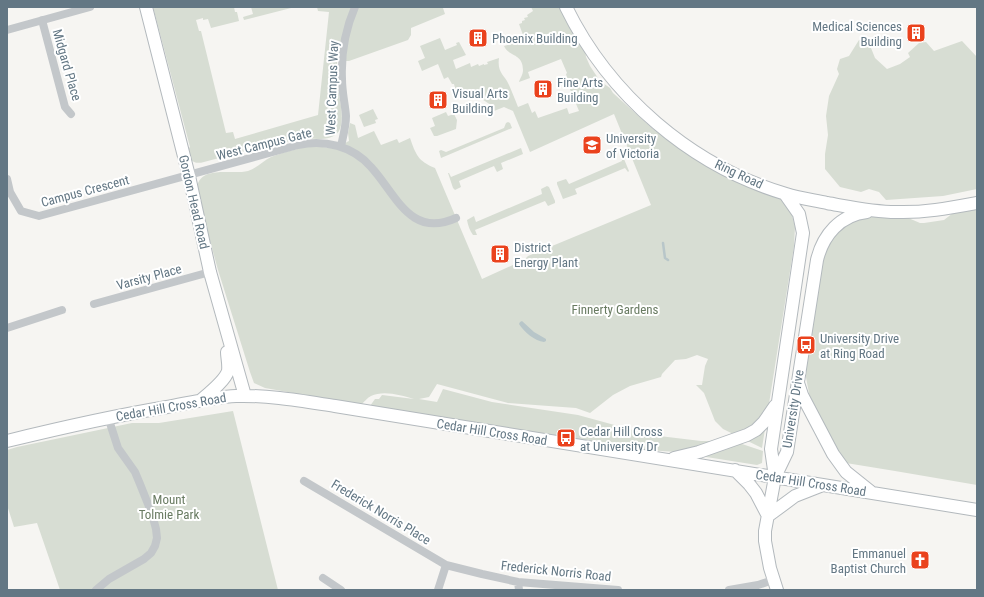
<svg xmlns="http://www.w3.org/2000/svg" width="984" height="597" viewBox="0 0 984 597" font-family="'Roboto Condensed',sans-serif">
<style>
.green{fill:#d7ddd3}
.water{fill:#b8c6c9}
.lines{fill:none;stroke-linecap:round;stroke-linejoin:round}
.stream{stroke:#b8c6c9;stroke-width:2.5}
.secondary-casing{stroke:#b3b9bd;stroke-width:14}
.street{stroke:#c3c7ca;stroke-width:8}
.secondary{stroke:#fff;stroke-width:12}
.labels{text-anchor:middle;dominant-baseline:central;stroke-width:4;stroke-linejoin:round;paint-order:stroke}
.poi-label{font-size:13px;fill:#637784;stroke:#fff;text-anchor:start}
.street-label{font-size:13px;fill:#637784;stroke:#fff}
.park-label{font-size:13px;fill:#697b62;stroke:#fff}
</style>
<rect width="100%" height="100%" fill="#f6f5f2"/>
<!-- green -->
<path class="green" d="M153,7H234L235,12H237L239,21L211,28L208,19L203,20V18L196,20L199,31H201L226,133L233,132L235,139L318,115L329,12L318,11L317,7H444L443,8L445,14L411,28V35L408,40L349,61H337C337,71 337,80 338,89C340,101 345,120 339,131C332,142 316,138 305,139C270,144 238,153 204,162C193,165 190,160 187,150L190,147Z
M251,7H295L244,20L243,17L253,14Z
M531,7H559L571,30L585,50L586,57L590,66L600,81L610,88L613,93L653,129L675,142L780,196L791,211L795,227L794,246L762,448L723,429L715,421L704,393L696,385H702L705,366L708,359L697,355L686,359L675,360L662,374L661,377L630,386L613,395L590,413L576,408L508,403L437,384L429,397L419,399L437,402L443,389L492,402L578,415L651,435L701,441H721L676,452L648,450L370,406L375,399H379L382,395L414,399C401,395 383,390 371,396C367,398 364,402 361,405L265,388L254,383L250,372L218,270L206,226L197,187C201,165 232,175 248,171C257,168 263,161 271,157C278,154 303,147 310,146C318,145 327,149 335,148C339,147 345,143 349,141L348,133L350,123L355,125L358,138L374,131L381,145L397,139L399,143L410,138C416,155 418,161 435,168L482,279L524,260L528,256L651,205L614,114L530,152L513,111L504,107L494,111L491,105L480,98L473,89L457,95L454,84H452L448,77L444,79L438,64L422,71L418,61L425,58L420,46L440,38L445,50L457,45L456,43L459,42L466,55L453,60L456,69L470,63L471,67L478,64L479,66L484,64V65L488,64L487,62L499,58C497,73 504,74 509,85C512,92 515,99 518,107L528,103L532,113L535,111L538,118L567,108L569,114L579,111L567,82L568,81L566,74L567,73L561,59L528,72L530,78L519,82C520,78 523,75 523,70C523,53 509,57 504,46L511,44V42L516,40L515,38L523,35L519,24L522,23V21L525,20L524,18L528,17L527,15L533,11Z
M867,38L875,58L887,69L900,64L910,57L908,53L919,43L926,42L934,51L962,41L977,57V189L943,196L886,200L879,192L869,189L861,192L840,187L825,169V154L828,135L826,116L829,96L839,74L837,69L840,59L849,56L859,40Z
M373,109L378,119L375,120L376,123L364,127L359,115Z
M446,112L448,116L454,114L457,120L456,129L437,136H434L430,128L435,126L432,118Z
M508,122L510,123L512,128L441,158L439,151L441,150L446,152L504,128L506,123Z
M521,148L523,154L501,163L503,169L497,172L494,166L459,181L461,187L455,190L453,188L448,173H449L451,177Z
M621,157L624,159L629,171L628,172L625,168L575,189L577,194L563,199L557,184V182L566,179L569,184L622,161Z
M547,186L549,187L555,201V203L548,206L545,201L475,230L477,235H473C470,231 468,226 467,220L474,216L476,222L542,194L541,189Z
M977,208V485L895,471L846,463L811,404L805,372L821,261L833,236L846,225L853,222L870,217H906L920,223H924L944,220L953,213Z
M233,411L278,590H60L37,523L14,527L7,505V450L17,447L132,423H159Z
M736,442L763,451L762,463L757,465L700,456Z"/>
<!-- water -->
<path class="water" d="M522,321L534,332L546,339V341L544,342C535,341 524,332 519,324L520,322Z"/>
<g class="lines">
<!-- stream -->
<path class="stream" d="M663,243L665,258L668,260"/>
<!-- secondary casing -->
<g class="secondary-casing">
<path id="secondary" d="M146,7L189,176L210,272L245,396
M566,7C609,95 691,166 786,194C799,198 813,200 827,203C850,207 873,212 896,212C924,213 950,208 977,203
M798,383L802,395L833,454L846,472L871,492
M200,401C208,394 225,381 228,371C229,364 227,358 227,352
M7,441C60,428 113,416 167,407C189,403 213,397 236,396C269,395 302,401 335,406L977,510
M674,458L699,452L747,435L756,430L764,422L775,406
M735,470L749,484L756,493L768,516
M775,477L771,449L803,233L799,214L785,194
M768,516L795,496L823,485
M777,590L770,568L765,541V531L775,477L787,452L817,260C823,235 840,215 867,212"/>
</g>
<!-- street -->
<path class="street" d="M42,20L65,107L71,114
M7,30L90,7
M341,146C343,137 346,126 346,116C345,104 342,92 342,79C341,55 345,30 355,7
M7,179L10,192L21,211L39,216L298,145C324,139 353,146 371,167C396,194 410,239 456,218
M94,304L210,272
M7,328L62,310
M304,481L446,565L482,574L518,582L618,590
M323,578L341,590
M518,582L519,590
M96,590L109,579L144,559L151,553L155,546L157,538L156,529L152,514L140,484L135,472L118,448L108,417
M438,590L446,565
M729,590L758,585L773,580"/>
<!-- secondary -->
<use href="#secondary" class="secondary"/>
</g>
<!-- icons -->
<defs>
<g id="building-square" transform="scale(1)"><rect x="-9" y="-9" width="18" height="18" rx="4" fill="#ea421d" stroke="#fff"/><path d="M-4-6H4V6H1V3H-1V6H-4ZM-2.5-4.3h1.7v1.8h-1.7ZM.8-4.3h1.7v1.8H.8ZM-2.5-1h1.7V.8h-1.7ZM.8-1h1.7V.8H.8Z" fill="#fff"/></g>
<g id="university-square" transform="scale(1)"><rect x="-9" y="-9" width="18" height="18" rx="4" fill="#ea421d" stroke="#fff"/><path d="M0-5L7-2L0 1L-7-2ZM-4 1L0 2.5L4 1V4Q0 6-4 4Z" fill="#fff"/></g>
<g id="bus-square" transform="scale(1)"><rect x="-9" y="-9" width="18" height="18" rx="4" fill="#ea421d" stroke="#fff"/><path d="M-5-6H5V4H4V6H2V4H-2V6H-4V4H-5ZM-3.5-4V0h7V-4ZM-3.5 1.2v1.5H-2V1.2ZM2 1.2v1.5H3.5V1.2Z" fill="#fff"/></g>
<g id="church-square" transform="scale(1)"><rect x="-9" y="-9" width="18" height="18" rx="4" fill="#ea421d" stroke="#fff"/><path d="M-1.2-6h2.4v3.5h3.3v2.4h-3.3V6h-2.4V-.1h-3.3v-2.4h3.3Z" fill="#fff"/></g>
</defs>
<g fill-rule="evenodd">
<use href="#building-square" x="916" y="33"/>
<use href="#building-square" x="478" y="38"/>
<use href="#building-square" x="543" y="89"/>
<use href="#building-square" x="438" y="100"/>
<use href="#university-square" x="592" y="145"/>
<use href="#building-square" x="500" y="254"/>
<use href="#bus-square" x="806" y="345"/>
<use href="#bus-square" x="566" y="438"/>
<use href="#church-square" x="920" y="560"/>
</g>
<g class="labels">
<!-- poi labels -->
<g class="poi-label">
<text x="902" y="26" text-anchor="end">Medical Sciences<tspan x="902" dy="15">Building</tspan></text>
<text x="492" y="38">Phoenix Building</text>
<text x="557" y="82">Fine Arts<tspan x="557" dy="15">Building</tspan></text>
<text x="452" y="93">Visual Arts<tspan x="452" dy="15">Building</tspan></text>
<text x="606" y="138">University<tspan x="606" dy="15">of Victoria</tspan></text>
<text x="514" y="247">District<tspan x="514" dy="15">Energy Plant</tspan></text>
<text x="820" y="338">University Drive<tspan x="820" dy="15">at Ring Road</tspan></text>
<text x="580" y="431">Cedar Hill Cross<tspan x="580" dy="15">at University Dr</tspan></text>
<text x="906" y="553" text-anchor="end">Emmanuel<tspan x="906" dy="15">Baptist Church</tspan></text>
</g>
<!-- street labels -->
<g class="street-label">
<text transform="translate(67 65) rotate(74)">Midgard Place</text>
<text transform="translate(332 88) rotate(-88)">West Campus Way</text>
<text transform="translate(264 144) rotate(-14)">West Campus Gate</text>
<text transform="translate(739 174) rotate(25)">Ring Road</text>
<text transform="translate(85 191) rotate(-15)">Campus Crescent</text>
<text transform="translate(194 202) rotate(77)">Gordon Head Road</text>
<text transform="translate(149 277) rotate(-15)">Varsity Place</text>
<text transform="translate(171 407) rotate(-10)">Cedar Hill Cross Road</text>
<text transform="translate(793 409) rotate(-81)">University Drive</text>
<text transform="translate(492 432) rotate(9)">Cedar Hill Cross Road</text>
<text transform="translate(811 483) rotate(9)">Cedar Hill Cross Road</text>
<text transform="translate(381 512) rotate(31)">Frederick Norris Place</text>
<text transform="translate(556 571) rotate(6)">Frederick Norris Road</text>
</g>
<!-- park labels -->
<g class="park-label">
<text x="615" y="309">Finnerty Gardens</text>
<text x="169" y="499">Mount<tspan x="169" dy="15">Tolmie Park</tspan></text>
</g>
</g>
<!-- border -->
<rect width="984" height="597" fill="none" stroke="#637784" stroke-width="16"/>
</svg>
